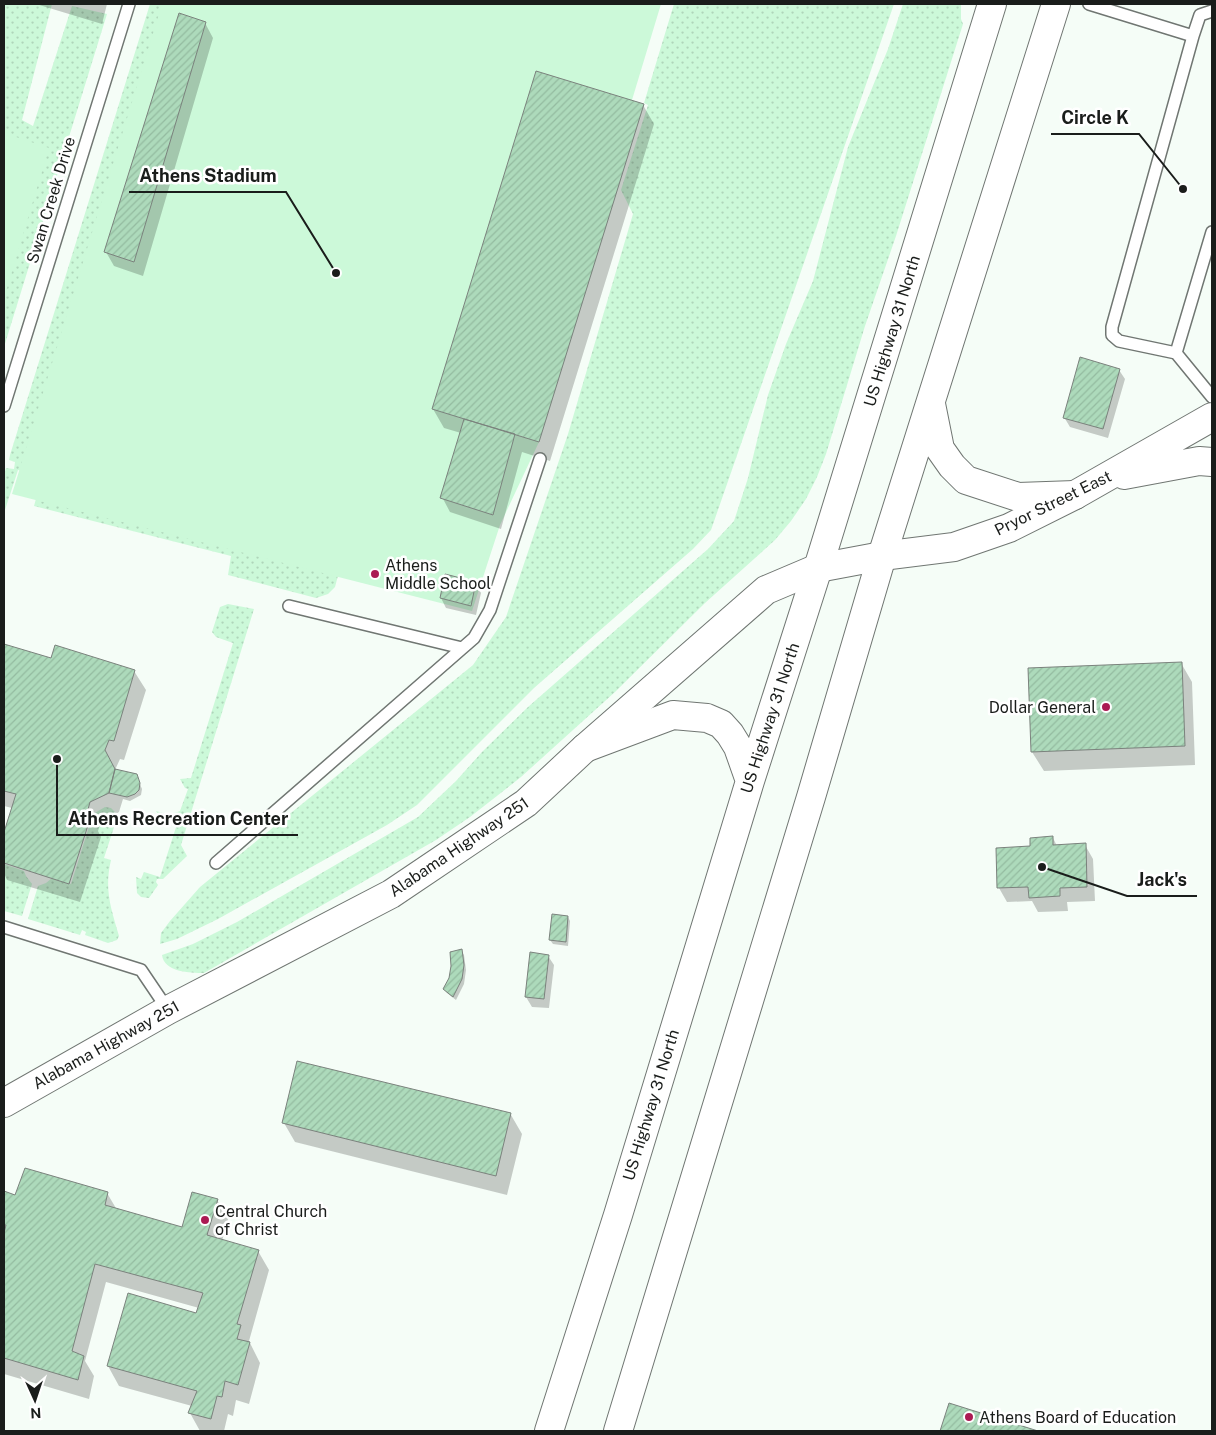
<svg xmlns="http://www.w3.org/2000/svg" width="1216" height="1435" viewBox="0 0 1216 1435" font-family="'Public Sans',sans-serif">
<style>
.green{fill:url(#green-dots)}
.pitch{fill:#ccf9d9}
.shadow{fill:#0003}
.building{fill:url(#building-hatch);stroke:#7b827d}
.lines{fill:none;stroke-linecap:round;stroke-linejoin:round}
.service-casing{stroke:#707672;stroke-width:14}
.tertiary-casing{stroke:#707672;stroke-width:30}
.secondary-casing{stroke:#707672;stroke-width:30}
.primary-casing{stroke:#707672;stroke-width:30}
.service{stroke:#fff;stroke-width:11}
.tertiary{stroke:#fff;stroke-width:28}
.secondary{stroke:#fff;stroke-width:28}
.primary{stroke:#fff;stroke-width:28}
.poi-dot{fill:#ab1a53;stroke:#fff;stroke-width:2}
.labels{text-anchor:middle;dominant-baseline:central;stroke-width:5;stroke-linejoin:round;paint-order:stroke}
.street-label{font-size:16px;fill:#1a1d1b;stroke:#fff}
.poi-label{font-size:16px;fill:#1a1d1b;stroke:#fff;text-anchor:start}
.leader{fill:none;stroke:#1a1d1b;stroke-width:2}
.callout-dot{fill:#1a1d1b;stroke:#fff;stroke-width:2}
.callout-label{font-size:18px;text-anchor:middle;font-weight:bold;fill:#1a1d1b;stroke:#fff;stroke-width:5;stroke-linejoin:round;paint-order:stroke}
</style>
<defs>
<pattern id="green-dots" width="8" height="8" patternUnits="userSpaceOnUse" patternTransform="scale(1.25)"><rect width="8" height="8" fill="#ccf9d9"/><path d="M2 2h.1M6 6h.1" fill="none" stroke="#afd5ba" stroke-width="1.8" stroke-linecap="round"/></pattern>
<pattern id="building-hatch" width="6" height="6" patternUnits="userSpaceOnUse" patternTransform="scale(1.25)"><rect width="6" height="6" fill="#addabb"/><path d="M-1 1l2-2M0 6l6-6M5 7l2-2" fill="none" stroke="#94bba0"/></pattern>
</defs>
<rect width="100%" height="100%" fill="#f5fdf7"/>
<!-- green -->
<path class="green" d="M4,4H52L22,120L33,126L72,6L107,14L4,347Z
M150,4H206L350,530L335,587L328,594L316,598L228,575L231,556L34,506L40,484L32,474L18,470L4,513V475L6,468L14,469L15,462L9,460L10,455Z
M674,4H894L711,530L693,549L534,688L417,805L387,825L218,919L177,939L160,944L161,933L170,921L200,887L473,665L506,617L568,434L633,214L621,190L648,105L644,103Z
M903,4H961V19L963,24L896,236L865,326L826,454L817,477L806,499L791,521L775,540L705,603L615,692L521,777L470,817L436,840L204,973C190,973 164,972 162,955L193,944L237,922L418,817L456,781L482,752L528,707L708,549L734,521L748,478L768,395L786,344L813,281L848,147L888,49Z
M228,604L254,609L181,845L187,856L163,879H157L156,882L158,885L149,898L141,897L137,893L136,877L141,879L144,872L160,877L178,821L158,814L156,811L169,815L180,811L188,789L185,788L180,779L191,778L233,643L216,637L212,632L220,607Z
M105,807L111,808L118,815L104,858L111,860C104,890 111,908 119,936L117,940L108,943L85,935L86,932L82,930L80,935L28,919L38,886L46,883L52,878L71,884L93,814Z
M4,864L24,871L26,876L32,884L22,916L4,911Z"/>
<!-- pitch -->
<path class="pitch" d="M162,4H661L632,100L644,104L539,442L500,525L472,611L12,494Z
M4,133L49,148L4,298Z"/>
<!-- shadow -->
<path class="shadow" d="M36,4H107L102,24Z
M205,23L213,38L143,276L114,266L106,252Z
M643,105L654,124L550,461L522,452L501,529L450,512L442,497L461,433L444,428L433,409Z
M1119,370L1125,379L1108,438L1070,427L1064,417Z
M446,576L476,583L481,593L476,615L446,608L441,598Z
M4,645L52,660L134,671L146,690L124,760L120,759L115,770L136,775L142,789L141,795L130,801L123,799L119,812L101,822L98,831L101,837L80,902L7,880L4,873V836L12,808L4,806Z
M1181,663L1192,682L1195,765L1044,771L1032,752L1029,669Z
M1053,838L1057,846L1085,845L1093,859L1095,901L1067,902L1068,911L1038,912L1032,901L1007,902L999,888L1032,847Z
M568,917L570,921L568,946L553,944L550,940Z
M461,950L464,955L466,970L464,984L456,1000L447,993L444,989Z
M548,956L554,965L549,1008L532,1007L526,997Z
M511,1115L522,1134L507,1195L295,1142L284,1123Z
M4,1193L15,1197L107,1193L117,1210L183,1228L217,1200L228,1219L222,1241L258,1251L269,1270L249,1341L260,1363L249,1404L236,1400L233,1416L228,1414L224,1431H200L190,1413L192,1406L119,1386L108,1366L129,1295L197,1315L199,1308L106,1282L85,1361L94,1376L89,1399L4,1374Z
M950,1405L1034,1431H941Z"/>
<!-- building -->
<path class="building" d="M179,13L206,22L134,262L104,252Z
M536,71L644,104L539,442L432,409Z
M1080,357L1120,369L1103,429L1063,418Z
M464,419L515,434L493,515L440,498Z
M445,574L476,582L471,606L440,598Z
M4,644L51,658L55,645L135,670L114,741L109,740L105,750L115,769L109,793L90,802L87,813L91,816L69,884L4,863V832L16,794L4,791Z
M1182,662L1185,746L1031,752L1028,668Z
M115,769L137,774L140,783L139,790L135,794L127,797L109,793Z
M1053,836V845L1086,843L1087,887L1060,888V896L1029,898L1028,887L997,888L996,848L1030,846V838Z
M552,914L568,916L566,942L549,940Z
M462,949L464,965L462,979L453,997L443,989L449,978L451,966L450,952Z
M530,952L549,955L544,999L525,997Z
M297,1061L511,1113L496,1176L282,1123Z
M25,1168L108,1192L105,1205L182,1227L192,1192L218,1199L207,1235L259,1250L237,1324L241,1325L237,1339L250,1342L238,1385L225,1381L222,1397L217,1396L211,1419L188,1413L197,1391L107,1366L128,1293L196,1313L203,1293L95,1264L72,1351L84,1356L78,1380L4,1358V1233L6,1225H4V1191L15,1195Z
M949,1403L1038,1431H940Z"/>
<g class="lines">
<!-- service casing -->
<g class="service-casing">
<path id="service" d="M1089,4L1193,36L1112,327V335L1119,341L1176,353L1212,397
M1193,36L1200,15L1212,11
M1176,353L1212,232
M4,406L129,4
M289,606L462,648
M216,863L474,638L490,610L540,459
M4,927L141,970L168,1010"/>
</g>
<!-- tertiary casing -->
<g class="tertiary-casing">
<path id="tertiary" d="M1124,475L1199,461L1212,462
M882,556L954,547L1009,528L1075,495L1212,417"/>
</g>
<!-- secondary casing -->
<g class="secondary-casing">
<path id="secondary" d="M4,1103L168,1010L391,894L526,803L585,748L766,590L818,568L882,556"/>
</g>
<!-- primary casing -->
<g class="primary-casing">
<path id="primary" d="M931,404L940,449L952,466L966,480L1018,497L1075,495
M585,748L673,715L707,718L721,724L730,734L738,747L750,781
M549,1431L618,1215L750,781L818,568L992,4
M618,1431L811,797L882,556L1056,4"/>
</g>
<!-- service -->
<use href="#service" class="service"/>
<!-- tertiary -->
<use href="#tertiary" class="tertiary"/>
<!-- secondary -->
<use href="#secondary" class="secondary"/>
<!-- primary -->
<use href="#primary" class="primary"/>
</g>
<!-- markers -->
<g class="poi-dot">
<circle cx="375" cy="574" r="5"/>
<circle cx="1106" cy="707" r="5"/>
<circle cx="205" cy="1220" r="5"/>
<circle cx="969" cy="1417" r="5"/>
</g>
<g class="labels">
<!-- street labels -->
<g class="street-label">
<text transform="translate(51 200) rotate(-73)">Swan Creek Drive</text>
<text transform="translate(892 331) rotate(-73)">US Highway 31 North</text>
<text transform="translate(1053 503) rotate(-26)">Pryor Street East</text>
<text transform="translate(770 718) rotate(-72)">US Highway 31 North</text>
<text transform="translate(459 847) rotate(-34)">Alabama Highway 251</text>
<text transform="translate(106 1045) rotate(-29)">Alabama Highway 251</text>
<text transform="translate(651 1105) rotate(-73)">US Highway 31 North</text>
</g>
<!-- poi labels -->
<g class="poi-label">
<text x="385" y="565">Athens<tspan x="385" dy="18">Middle School</tspan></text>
<text x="1096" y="707" text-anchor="end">Dollar General</text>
<text x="215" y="1211">Central Church<tspan x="215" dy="18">of Christ</tspan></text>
<text x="979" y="1417">Athens Board of Education</text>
</g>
</g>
<!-- callouts -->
<path class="leader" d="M1183 189L1139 134H1051M336 273L286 192H129M57 759L57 835H298M1042 867L1127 896H1197"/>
<g class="callout-dot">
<circle cx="1183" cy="189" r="5"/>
<circle cx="336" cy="273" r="5"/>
<circle cx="57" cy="759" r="5"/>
<circle cx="1042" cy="867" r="5"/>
</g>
<g class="callout-label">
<text x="1095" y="124">Circle K</text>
<text x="208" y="182">Athens Stadium</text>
<text x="178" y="825">Athens Recreation Center</text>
<text x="1162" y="886">Jack's</text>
</g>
<!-- border -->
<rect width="1216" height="1435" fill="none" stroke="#1a1d1b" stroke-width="10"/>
<!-- north arrow -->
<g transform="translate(35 1400) rotate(177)" stroke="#ffffff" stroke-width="4" paint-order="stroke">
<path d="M0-4L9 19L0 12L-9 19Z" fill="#1a1d1b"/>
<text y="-8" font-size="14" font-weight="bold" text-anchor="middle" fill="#1a1d1b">N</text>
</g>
</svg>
